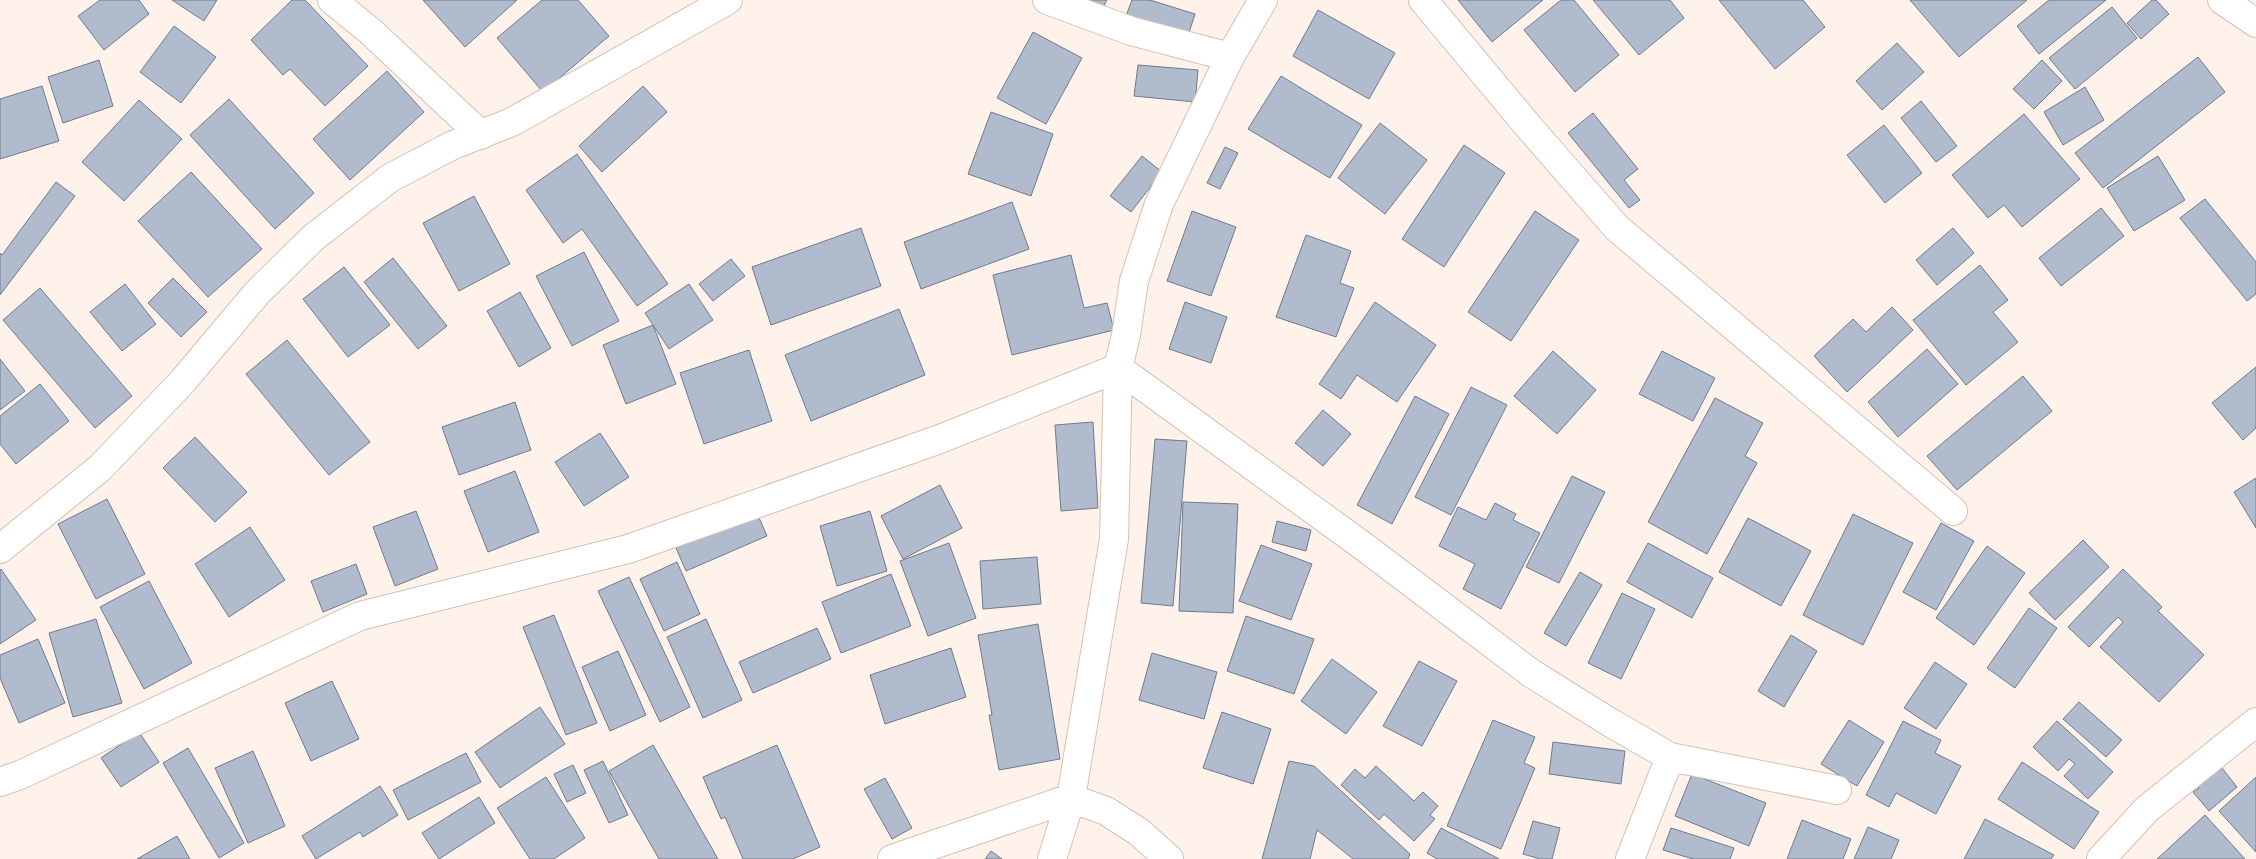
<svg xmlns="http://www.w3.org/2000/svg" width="2256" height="859" viewBox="0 0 2256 859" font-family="Cabin,sans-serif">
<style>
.building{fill:#b0bbcd;stroke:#707a8c}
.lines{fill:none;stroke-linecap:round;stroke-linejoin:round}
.minor-casing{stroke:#d5c1b4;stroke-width:30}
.minor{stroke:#fff;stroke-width:28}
</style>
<rect width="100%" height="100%" fill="#fff2ea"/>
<!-- building -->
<path class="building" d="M100,0H139L149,14L104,50L78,16Z
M172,0H217L204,21Z
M292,0H305L368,66L325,106L290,69L283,75L251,40Z
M423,0H517L465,47Z
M542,0H578L609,36L543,92L497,38Z
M1078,0H1107L1101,11Z
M1132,0H1150L1195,14L1188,36L1126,16Z
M1458,0H1543L1492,42Z
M1561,0H1574L1619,55L1575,92L1524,30Z
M1593,0H1670L1684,18L1639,55Z
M1719,0H1803L1825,27L1775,69Z
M1910,0H2027L1959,57Z
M2049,0H2106L2039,54L2017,26Z
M2152,0H2156L2169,14L2141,39L2127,23Z
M2112,7L2137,38L2075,89L2049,58Z
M1318,10L1395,53L1369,99L1293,56Z
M174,26L216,57L181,103L140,72Z
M1033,32L1082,58L1046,124L997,98Z
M1897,43L1924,72L1882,110L1856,81Z
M2198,57L2225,92L2103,188L2075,153Z
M99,60L113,106L63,123L48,77Z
M2042,60L2062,81L2034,109L2013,89Z
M1138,65L1198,70L1195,102L1134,96Z
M387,71L424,112L350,180L313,139Z
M1281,76L1362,125L1330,178L1248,129Z
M42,86L59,141L0,159V99Z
M643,86L667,112L602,172L579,146Z
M2085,87L2104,120L2063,145L2044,112Z
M229,99L314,193L275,229L190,135Z
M139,100L182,139L124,201L82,162Z
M1921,101L1957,146L1936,162L1901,118Z
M991,112L1053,134L1031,196L968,174Z
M1593,113L1638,169L1624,180L1640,200L1629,208L1568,133Z
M2024,114L2080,179L2022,227L2004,205L1988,218L1952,175Z
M1380,123L1427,160L1385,214L1338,178Z
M1884,125L1922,173L1885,203L1847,155Z
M1464,145L1505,173L1444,267L1402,239Z
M1225,147L1238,153L1220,189L1207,183Z
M577,154L668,284L637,306L582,229L563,243L526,190Z
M1142,156L1162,172L1131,212L1110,196Z
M2158,156L2185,200L2134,231L2107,188Z
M191,172L262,249L208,297L138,221Z
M56,182L75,196L0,295V253L2,255Z
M474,196L510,264L459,291L423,223Z
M2205,199L2256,262V294L2247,301L2180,218Z
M1012,202L1029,249L921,289L904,242Z
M2101,208L2124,236L2061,286L2039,258Z
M1192,211L1236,227L1211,296L1167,281Z
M1535,211L1579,240L1511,341L1468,312Z
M861,228L881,286L771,325L752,267Z
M1953,228L1974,253L1937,285L1916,260Z
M1306,235L1351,251L1340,283L1354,288L1336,337L1276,317Z
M584,252L619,321L572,346L536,276Z
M1071,255L1084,308L1107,303L1114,330L1012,355L993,275Z
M393,258L447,326L418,349L364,282Z
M731,259L745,276L713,301L699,284Z
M1980,265L2008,300L1993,312L2018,342L1966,385L1913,320Z
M344,267L390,325L348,357L303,299Z
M173,278L207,312L181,337L148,303Z
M125,284L156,324L122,351L90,312Z
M689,284L713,320L669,349L645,313Z
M40,288L132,396L95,428L3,320Z
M520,292L551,348L519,367L487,311Z
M1185,302L1227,317L1211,363L1169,349Z
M1375,302L1436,345L1397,402L1357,375L1341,399L1319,384Z
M1892,307L1913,330L1847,392L1814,356L1853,319L1866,332Z
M899,309L925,375L811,421L785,355Z
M653,325L676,384L626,404L603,345Z
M287,340L370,442L329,475L246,374Z
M1927,349L1958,384L1898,437L1868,402Z
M749,350L772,421L704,444L680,373Z
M1553,351L1596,390L1557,434L1514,396Z
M1662,351L1715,378L1693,421L1639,394Z
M0,359L25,391L0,410Z
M2256,367V428L2243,440L2212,403Z
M2023,376L2052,411L1957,490L1927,456Z
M40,384L69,421L16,464L0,444V416Z
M1471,387L1507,405L1451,515L1415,497Z
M1415,396L1449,414L1392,524L1357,505Z
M1715,398L1763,423L1745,456L1757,463L1707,554L1648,522Z
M515,402L531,450L459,475L442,427Z
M1323,410L1351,434L1323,466L1295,443Z
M1093,422L1098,508L1061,511L1055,425Z
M600,433L629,477L584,506L555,462Z
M195,437L247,492L215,522L163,468Z
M1155,439L1187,441L1173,606L1141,603Z
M515,471L539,532L488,552L464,491Z
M1572,476L1605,492L1559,583L1526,567Z
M2256,478V528L2234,492Z
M940,485L962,528L903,559L881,516Z
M107,499L145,574L96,599L58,524Z
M1183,502L1238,504L1233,613L1179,611Z
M1495,503L1516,514L1513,520L1540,533L1501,609L1463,589L1475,564L1439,546L1458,507L1486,520Z
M754,506L767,536L686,571L673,541Z
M416,511L438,569L395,586L373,527Z
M870,511L887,571L837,586L820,526Z
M1853,514L1913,543L1863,645L1803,615Z
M1748,518L1811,551L1781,606L1719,572Z
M1277,521L1311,530L1306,551L1272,542Z
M1941,523L1974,541L1936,610L1903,592Z
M250,527L285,580L229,617L195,564Z
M2083,540L2109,567L2055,620L2029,593Z
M949,543L976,618L928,636L900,561Z
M1648,543L1713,578L1692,618L1627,582Z
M1261,545L1312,564L1291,620L1239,601Z
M1987,546L2025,573L1974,645L1936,618Z
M1037,557L1041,604L983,609L980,561Z
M677,562L700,614L664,631L640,579Z
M356,564L367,594L323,612L311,581Z
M1,569L36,620L0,644V570Z
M2123,569L2162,607L2158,611L2204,655L2159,702L2100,647L2123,622L2118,617L2089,647L2068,627Z
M1580,572L1602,585L1566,646L1544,633Z
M891,574L911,626L841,653L822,602Z
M629,577L690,707L660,722L598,591Z
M149,581L192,663L144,689L100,607Z
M1622,593L1655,609L1621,679L1588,663Z
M2029,608L2057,628L2015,688L1987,668Z
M554,615L597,723L566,735L523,627Z
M1246,616L1314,639L1294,694L1227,671Z
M96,619L122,703L73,717L49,633Z
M706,619L742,700L703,718L667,637Z
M1038,624L1060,759L999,770L989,715H992L978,635Z
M817,628L831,659L753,693L739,662Z
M1791,635L1817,651L1784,707L1758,691Z
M38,639L65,703L19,723L0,678V655Z
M951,648L966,697L885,724L870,675Z
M618,651L646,715L610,731L582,667Z
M1152,653L1217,672L1204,719L1139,700Z
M1332,659L1377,692L1346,734L1301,701Z
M1419,661L1457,681L1422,746L1383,726Z
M1935,662L1967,684L1936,729L1904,708Z
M332,681L359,739L311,761L285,703Z
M2079,702L2122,740L2106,757L2063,719Z
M540,707L565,744L500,788L475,752Z
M1222,712L1271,729L1253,784L1203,768Z
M1493,720L1535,737L1524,763L1535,768L1501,849L1447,826Z
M1849,720L1884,742L1857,786L1821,764Z
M1903,721L1941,740L1935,753L1961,766L1936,814L1896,793L1889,807L1866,795Z
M2057,721L2113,772L2088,799L2064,776L2075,764L2069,759L2058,771L2033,747Z
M139,732L159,762L121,787L101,758Z
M1553,742L1625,751L1621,784L1549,774Z
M653,745L718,859H659L609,771Z
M777,745L820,847L793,859H743L725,817L721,819L703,777Z
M188,748L244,843L219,858L163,763Z
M253,751L285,826L248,843L215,768Z
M466,753L481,782L408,820L393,790Z
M603,761L628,815L609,823L584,770Z
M1289,761L1314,766L1410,854L1408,859H1353L1317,830L1310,859H1262Z
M2022,762L2099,812L2074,849L1998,799Z
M2218,763L2237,787L2209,811L2193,792L2199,788L2194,783Z
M573,765L586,793L567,802L554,774Z
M1376,766L1414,801L1423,792L1438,806L1430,815L1435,819L1414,841L1384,814L1379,820L1341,785L1355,769L1365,778Z
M1692,774L1766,803L1749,846L1675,816Z
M546,777L585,838L554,859H530L497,808Z
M2256,777V852L2219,811Z
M885,778L912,828L892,839L864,789Z
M380,786L398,815L363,837L360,832L316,859L302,836Z
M479,797L495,823L439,859L422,833Z
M2205,815L2245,859H2157Z
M1985,819L2054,855L2051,859H1964Z
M1802,820L1851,839L1843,859H1787Z
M1533,821L1560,828L1552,859H1540L1523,854Z
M1868,827L1899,840L1891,859H1854Z
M1441,828L1499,859H1437L1427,853Z
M1671,828L1734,848L1730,859H1693L1663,850Z
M177,836L190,859H137Z
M991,851L1002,859H985Z"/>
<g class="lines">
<!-- minor casing -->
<g class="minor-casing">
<path id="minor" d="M332,0L370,31L481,135
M1047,0L1131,31L1230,57
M1423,0L1528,126L1617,228L1953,511
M2222,0L2256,23
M1118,368L1363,546L1531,673L1611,723L1670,757L1837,790
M0,549L100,468L182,382L257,293L314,237L390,178L453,145L512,122L728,0
M0,782L20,775L360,616L628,549L940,439L1118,368
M892,859L1071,798L1106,811L1139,832L1169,859
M1052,859L1071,798L1114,539L1118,368L1126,335L1134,281L1159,204L1230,57L1263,0
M1630,859L1670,757
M2101,859L2147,809L2256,722"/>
</g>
<!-- minor -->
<use href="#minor" class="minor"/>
</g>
</svg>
